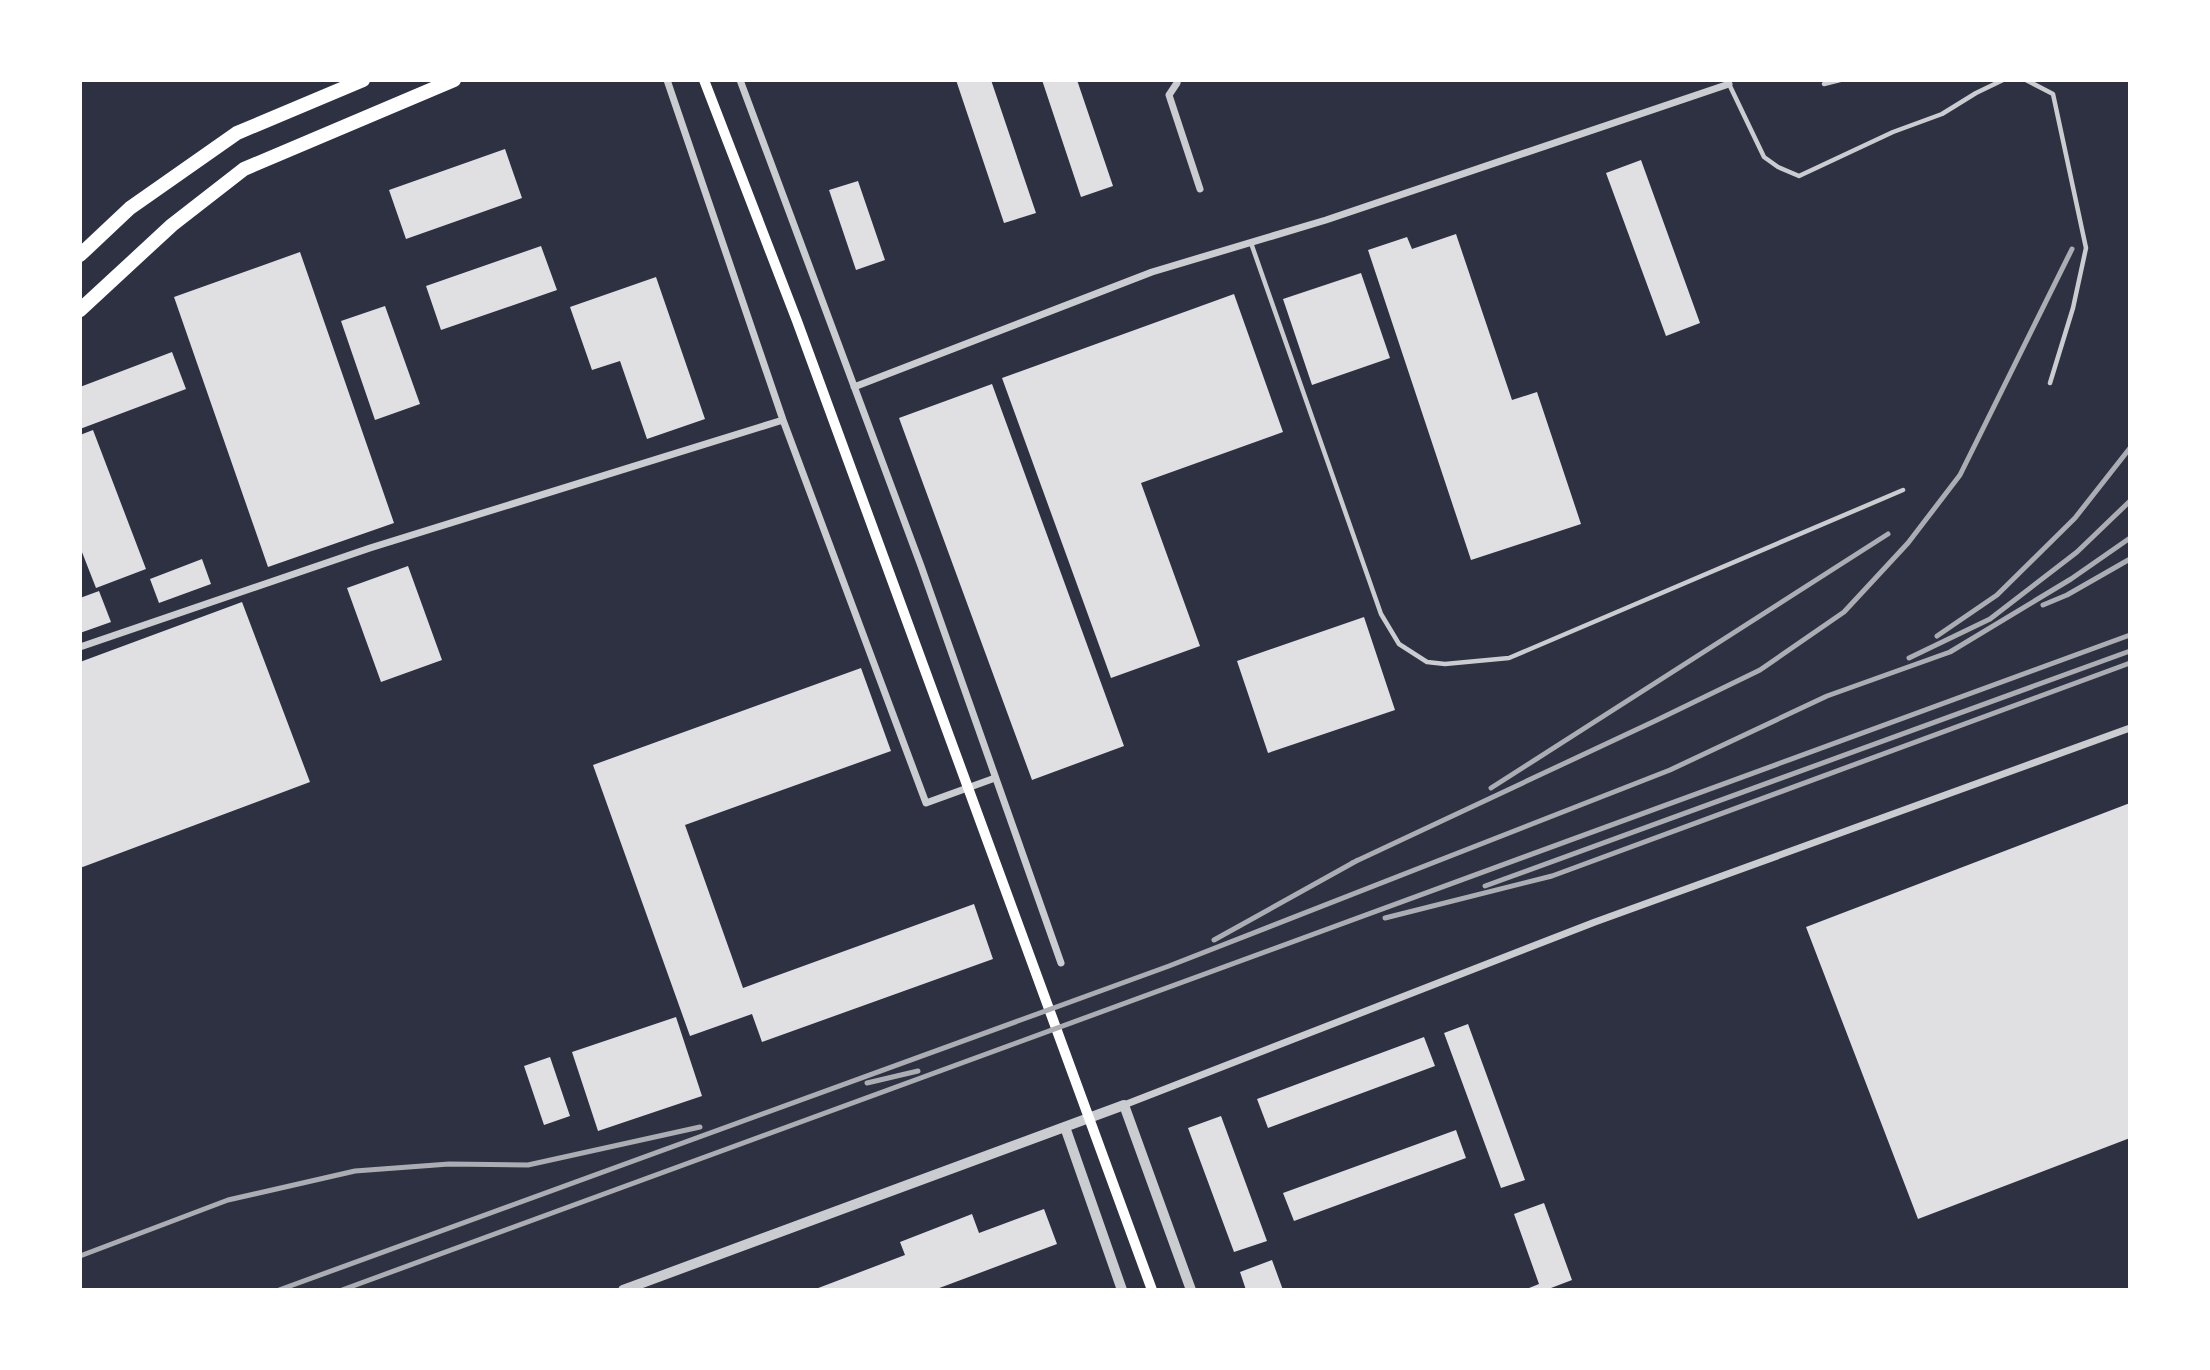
<svg xmlns="http://www.w3.org/2000/svg" width="2210" height="1370" viewBox="0 0 2210 1370" font-family="Ubuntu,sans-serif">
<style>
.building{fill:#e0e0e3}
.lines{fill:none;stroke-linecap:round;stroke-linejoin:round}
.service{stroke:#caccd0;stroke-width:4.5}
.minor{stroke:#caccd0;stroke-width:7}
.tertiary{stroke:#caccd0;stroke-width:10}
.secondary{stroke:#fff;stroke-width:10}
.trunk{stroke:#fff;stroke-width:14}
.rail{stroke:#abadb3;stroke-width:5}
</style>
<rect width="100%" height="100%" fill="#2d3142"/>
<!-- building -->
<path class="building" d="M956,80H991L1036,213L1004,223Z
M1042,80H1077L1113,186L1081,197Z
M505,149L522,198L406,239L389,190Z
M1641,160L1700,323L1666,336L1606,173Z
M858,181L885,260L856,270L829,190Z
M1456,234L1512,400L1537,392L1581,524L1471,560L1368,250L1407,237L1412,249Z
M541,246L557,290L441,330L426,286Z
M300,252L394,523L268,567L174,297Z
M1361,273L1390,358L1312,385L1283,299Z
M656,277L705,419L647,439L620,361L592,370L570,307Z
M1234,294L1283,432L1141,483L1200,646L1111,678L1002,378Z
M385,306L420,404L375,420L341,321Z
M172,352L186,389L80,429V387Z
M992,384L1124,746L1032,780L899,418Z
M93,430L146,569L96,588L80,547V435Z
M202,559L211,584L159,603L150,579Z
M408,566L442,660L381,682L347,588Z
M99,591L111,622L80,633V598Z
M242,602L310,782L80,868V662Z
M1364,617L1395,710L1268,753L1237,661Z
M861,668L891,751L685,825L743,988L974,904L993,959L762,1042L752,1014L690,1036L593,765Z
M2130,803V1138L1918,1219L1806,927Z
M676,1017L702,1096L598,1131L572,1052Z
M1468,1024L1525,1180L1501,1188L1444,1033Z
M1424,1037L1435,1066L1268,1128L1257,1099Z
M550,1057L570,1116L544,1125L524,1066Z
M1221,1116L1267,1241L1234,1252L1188,1128Z
M1456,1130L1466,1158L1294,1221L1283,1193Z
M1544,1203L1572,1280L1551,1288V1290H1524L1539,1284L1514,1214Z
M1044,1209L1057,1244L934,1290H813L905,1255L900,1242L972,1214L979,1233Z
M1272,1260L1283,1290H1246L1240,1272Z"/>
<g class="lines">
<!-- service -->
<path class="service" d="M2026,80L2053,94L2086,248L2073,308L2050,383
M1729,84L1764,157L1778,167L1799,176L1893,132L1942,114L1976,93L2003,80
M1824,84L1840,80
M1251,243L1381,614L1399,644L1427,662L1445,664L1509,658L1903,490"/>
<!-- minor -->
<path class="minor" d="M667,80L783,420L926,803L995,778
M740,80L921,566L1061,963
M1177,83L1169,95L1200,189
M854,387L1152,272L1326,220L1729,84
M80,647L370,548L783,420
M1124,1105L1595,922L2130,728"/>
<!-- tertiary -->
<path class="tertiary" d="M1065,1127L1122,1290
M623,1290L1124,1105L1191,1290"/>
<!-- secondary -->
<path class="secondary" d="M704,80L797,321L1152,1290"/>
<!-- trunk -->
<path class="trunk" d="M80,255L130,208L237,133L363,80
M80,310L172,225L244,169L454,80"/>
<!-- rail -->
<path class="rail" d="M2043,605L2067,595L2130,559
M1937,636L1997,595L2075,518L2130,448
M1909,658L1990,619L2077,552L2130,501
M1491,788L1888,534
M1352,863L1657,720L1760,670L1844,612L1908,543L1960,475L2072,249
M1485,886L2130,651
M1385,918L1552,876L2130,663
M1214,940L1358,860
M867,1083L918,1071
M80,1256L228,1200L355,1171L449,1164L528,1165L700,1127
M279,1290L1169,966L1670,770L1827,696L1950,652L2071,579L2130,538
M342,1290L2130,635"/>
</g>
<!-- border -->
<rect width="2210" height="1370" fill="none" stroke="#ffffff" stroke-width="164"/>
</svg>
